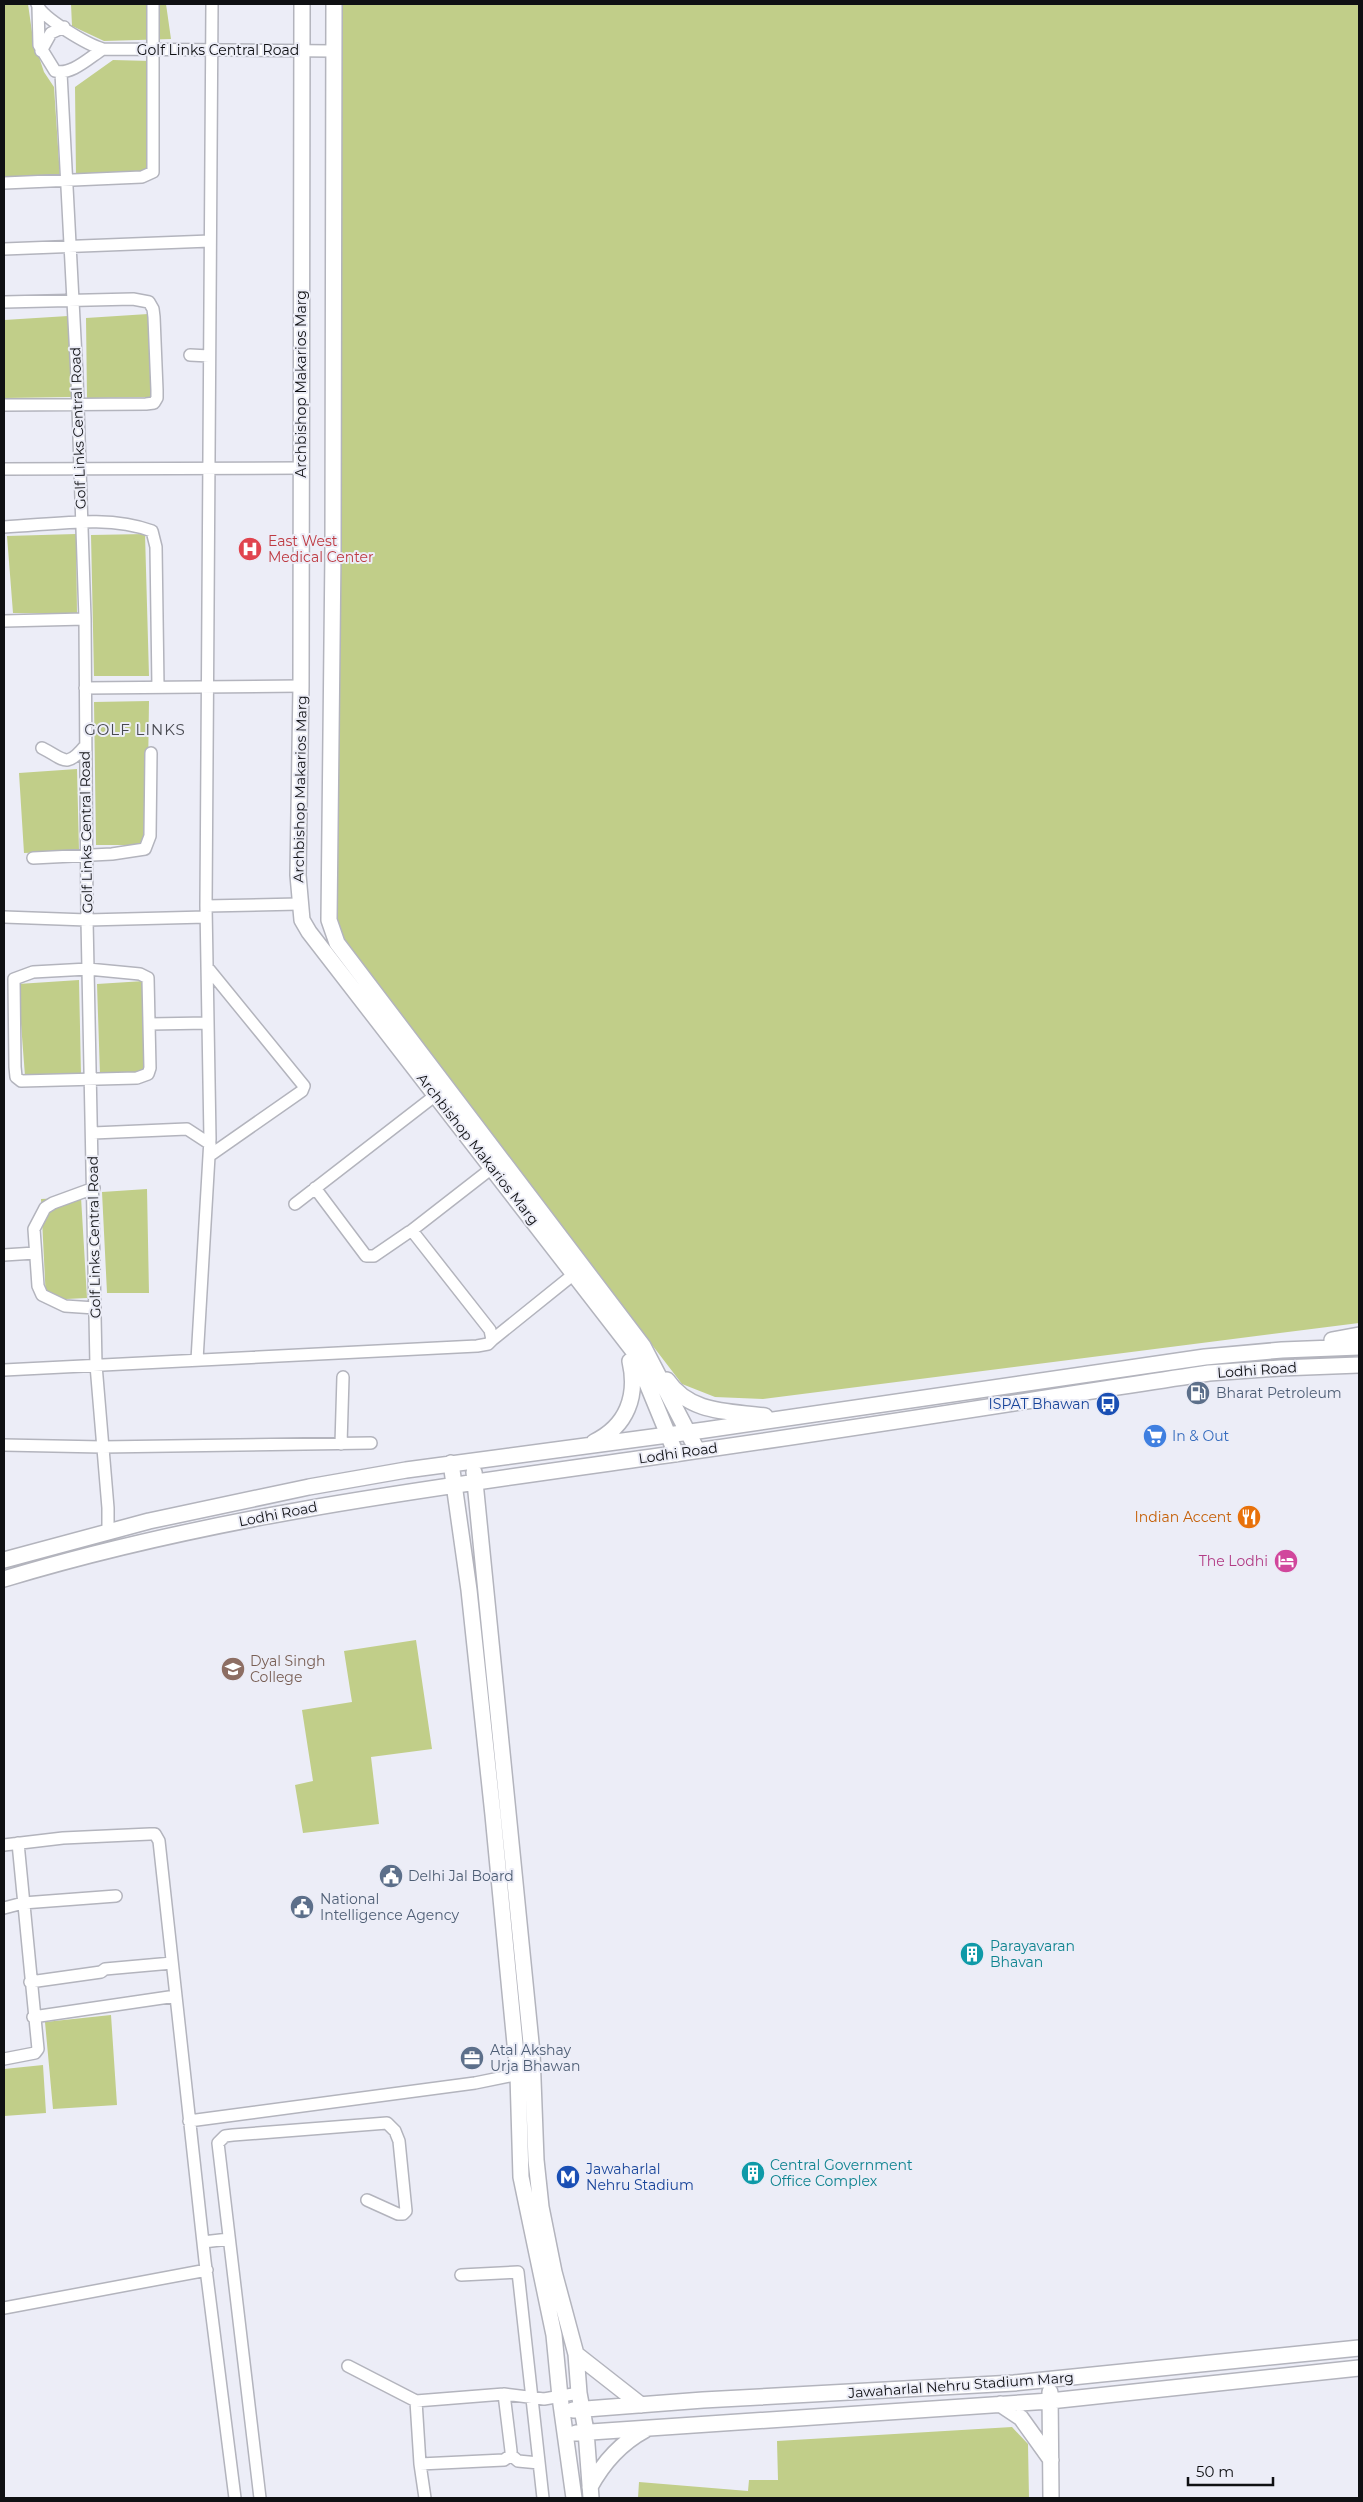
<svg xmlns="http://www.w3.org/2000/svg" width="1363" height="2502" viewBox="0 0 1363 2502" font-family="Montserrat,sans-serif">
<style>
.green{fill:#c1ce89}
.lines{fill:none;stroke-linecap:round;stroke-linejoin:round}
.street-casing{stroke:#b3b4bd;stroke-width:14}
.secondary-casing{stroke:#b3b4bd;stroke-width:18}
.street{stroke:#fff;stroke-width:11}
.secondary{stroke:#fff;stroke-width:15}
.labels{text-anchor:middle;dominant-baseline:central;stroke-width:4;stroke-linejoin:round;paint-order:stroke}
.street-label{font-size:14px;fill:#0f1013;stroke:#ecedf7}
.health-label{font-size:14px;fill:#be3a42;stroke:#ecedf7;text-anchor:start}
.service-label{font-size:14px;fill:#4e5e75;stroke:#ecedf7;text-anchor:start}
.transit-label{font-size:14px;fill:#164399;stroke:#ecedf7;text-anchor:end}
.shop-label{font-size:14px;fill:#366cbe;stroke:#ecedf7;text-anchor:start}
.food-label{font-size:14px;fill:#c56008;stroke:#ecedf7;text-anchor:end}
.hotel-label{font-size:14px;fill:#b23c85;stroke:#ecedf7;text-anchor:end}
.education-label{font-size:14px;fill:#785e54;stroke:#ecedf7;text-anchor:start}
.culture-label{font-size:14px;fill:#0d838f;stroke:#ecedf7;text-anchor:start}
.neighbourhood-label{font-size:15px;letter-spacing:1px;fill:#484a51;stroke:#ecedf7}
</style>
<rect width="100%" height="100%" fill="#ecedf7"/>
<!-- green -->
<path class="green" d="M4,4H28L33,39L44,72L54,87L60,177H4Z
M71,4H166L171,39L104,41L72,26Z
M339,4H1359V1323L763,1399L715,1397L682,1384L346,945L333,910L340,617Z
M113,60L151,61V175L76,177L75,87Z
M148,314L154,397L87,398L86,318Z
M68,316L72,397L4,398V320Z
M76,534L77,614L13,613L7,536Z
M145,534L149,676H94L91,535Z
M149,701L147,845H96L94,702Z
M77,769L79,851L24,853L19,773Z
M79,980L81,1074L25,1076L18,984Z
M144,981L147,1071L100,1075L97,984Z
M147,1189L149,1293H107L102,1192Z
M81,1197L87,1298L46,1300L41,1199Z
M416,1640L432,1749L371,1757L379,1824L303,1833L295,1785L313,1781L302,1710L352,1702L344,1651Z
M111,2015L117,2105L53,2109L45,2022Z
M43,2065L46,2113L4,2116V2069Z
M1012,2427L1028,2444L1029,2498H638L639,2482L748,2491L749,2480H778L777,2441Z"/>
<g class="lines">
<!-- street casing -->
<g class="street-casing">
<path id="street" d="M37,4C42,18 88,45 103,49L332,51
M38,7L39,45L55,71C71,76 90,57 103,49
M41,51L51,33L64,27
M61,73L77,377L85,619L87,920L96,1365L108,1508V1532
M4,183L142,177L153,172V4
M4,249L210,241
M4,302L133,299L149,302L153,309L154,317L157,390V398L154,403L146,404L4,405
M190,355L209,356
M4,469L301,468
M4,527C51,525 107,514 152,531L156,547L158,687
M4,621L85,619
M85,688L301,686
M42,748C64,759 66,769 85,746
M33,858L112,854L145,849L150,836L151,753
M206,906L299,904
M4,917L87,920L206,917
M207,967L304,1086L302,1091L209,1156
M88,969L140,974L148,978L150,1068L148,1074L137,1078L21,1081L16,1077L15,1067L14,979L33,972Z
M150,1024L208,1023
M93,1133L187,1129L210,1144
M94,1188L53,1203L45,1208L34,1229L38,1286L42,1295L65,1306L95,1308
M295,1204L441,1091
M411,1231L492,1168
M4,1255L35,1253
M492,1340L574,1274
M197,1360L210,1139L206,906L212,4
M4,1370L477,1346L488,1344L492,1340L490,1330L413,1232H409L374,1256H366L315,1188
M341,1444L343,1377
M4,1445L102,1447L371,1443
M4,1845L63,1838L150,1834H155L159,1841L205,2261L235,2498
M4,1908L23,1903L116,1896
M30,1982L101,1972L105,1969L172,1963
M33,2017L176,1996
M4,2059L35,2053L38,2049L18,1843
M189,2121L475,2083L524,2073
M203,2242L229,2239
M461,2275L518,2272L543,2498
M4,2308L207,2270
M348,2366L416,2401L504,2394L544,2399L579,2393
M416,2401L420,2464L504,2460L511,2455V2451L504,2394
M511,2455L518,2461L539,2463
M420,2464L425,2498
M260,2498L218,2143L225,2136L233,2135L387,2123L395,2131L399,2141L406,2211L403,2214H398L367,2200"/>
</g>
<!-- secondary casing -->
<g class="secondary-casing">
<path id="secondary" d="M302,4L301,686L298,875L302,920L309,932L634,1352L676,1454
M334,4L333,551L329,920L337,943L643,1346L697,1450
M1332,1340L1359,1335
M667,1380C690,1414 729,1411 765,1416
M594,1442C627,1426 638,1396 630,1361
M451,1463L469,1590L493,1815L518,2075L521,2177L554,2335L560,2397L574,2498
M474,1472L532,2053L536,2160L541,2207L554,2272L576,2354L579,2393L586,2431L591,2498
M4,1560L149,1521L309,1487L406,1470L705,1430L1205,1357L1282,1350L1359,1347
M4,1579C222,1513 449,1486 674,1454C852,1429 1030,1400 1209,1373L1280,1368L1359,1365
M576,2354L641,2405
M1050,2392L1051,2498
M1000,2404L1021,2418L1051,2460
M573,2410L703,2400L1014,2383L1359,2348
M576,2433L1050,2401L1359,2368
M590,2487C603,2463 621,2443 645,2430"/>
</g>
<!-- street -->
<use href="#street" class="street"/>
<!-- secondary -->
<use href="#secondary" class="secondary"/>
</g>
<!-- icons -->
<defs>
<g id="hospital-disc" transform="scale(1.25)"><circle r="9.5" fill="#e0444e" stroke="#ecedf7"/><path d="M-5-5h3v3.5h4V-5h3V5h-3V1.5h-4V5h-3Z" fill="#fff"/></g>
<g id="fuel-disc" transform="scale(1.25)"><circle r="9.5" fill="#5c6f8a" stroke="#ecedf7"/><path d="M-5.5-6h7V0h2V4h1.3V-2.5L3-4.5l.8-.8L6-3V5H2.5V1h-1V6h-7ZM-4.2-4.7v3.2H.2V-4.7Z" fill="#fff"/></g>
<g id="bus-disc" transform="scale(1.25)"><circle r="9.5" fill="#1a4fb4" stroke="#ecedf7"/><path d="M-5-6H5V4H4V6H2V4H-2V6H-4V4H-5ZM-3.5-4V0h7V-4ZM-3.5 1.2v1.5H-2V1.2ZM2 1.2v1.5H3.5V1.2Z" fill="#fff"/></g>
<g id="supermarket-disc" transform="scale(1.25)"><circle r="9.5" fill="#3f7fe0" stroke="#ecedf7"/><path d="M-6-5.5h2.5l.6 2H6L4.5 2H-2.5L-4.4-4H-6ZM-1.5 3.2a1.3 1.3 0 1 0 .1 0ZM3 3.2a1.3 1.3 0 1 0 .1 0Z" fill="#fff"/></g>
<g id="restaurant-disc" transform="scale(1.25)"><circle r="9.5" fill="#e8710a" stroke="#ecedf7"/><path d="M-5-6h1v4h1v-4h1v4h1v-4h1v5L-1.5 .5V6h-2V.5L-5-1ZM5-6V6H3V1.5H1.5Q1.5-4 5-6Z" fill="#fff"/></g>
<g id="hotel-disc" transform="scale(1.25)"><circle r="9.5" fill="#d1479c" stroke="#ecedf7"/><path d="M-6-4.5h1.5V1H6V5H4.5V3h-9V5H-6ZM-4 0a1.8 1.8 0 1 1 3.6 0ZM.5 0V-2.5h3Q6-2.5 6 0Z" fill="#fff"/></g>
<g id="university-disc" transform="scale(1.25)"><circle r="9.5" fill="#8d6e63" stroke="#ecedf7"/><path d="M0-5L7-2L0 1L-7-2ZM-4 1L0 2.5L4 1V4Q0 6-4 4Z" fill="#fff"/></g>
<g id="civic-disc" transform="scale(1.25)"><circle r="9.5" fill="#5c6f8a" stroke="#ecedf7"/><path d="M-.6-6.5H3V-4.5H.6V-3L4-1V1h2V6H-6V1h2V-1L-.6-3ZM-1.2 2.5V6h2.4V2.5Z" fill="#fff"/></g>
<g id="building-disc" transform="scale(1.25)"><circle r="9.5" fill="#0f9aa8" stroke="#ecedf7"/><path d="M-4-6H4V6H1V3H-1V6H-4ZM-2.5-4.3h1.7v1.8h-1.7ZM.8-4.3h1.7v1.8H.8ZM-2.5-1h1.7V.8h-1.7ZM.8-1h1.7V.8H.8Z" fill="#fff"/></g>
<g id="office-disc" transform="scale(1.25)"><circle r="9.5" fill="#5c6f8a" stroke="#ecedf7"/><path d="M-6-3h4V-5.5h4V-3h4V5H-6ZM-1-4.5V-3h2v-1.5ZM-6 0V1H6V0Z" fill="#fff"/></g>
<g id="metro-disc" transform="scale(1.25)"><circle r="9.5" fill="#1a4fb4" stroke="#ecedf7"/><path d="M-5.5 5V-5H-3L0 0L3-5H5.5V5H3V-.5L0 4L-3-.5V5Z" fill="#fff"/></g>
</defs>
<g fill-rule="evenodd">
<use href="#hospital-disc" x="250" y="549"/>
<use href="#fuel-disc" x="1198" y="1393"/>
<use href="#bus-disc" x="1108" y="1404"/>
<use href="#supermarket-disc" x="1155" y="1436"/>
<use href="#restaurant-disc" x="1249" y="1517"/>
<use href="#hotel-disc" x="1286" y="1561"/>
<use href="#university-disc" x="233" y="1669"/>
<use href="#civic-disc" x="391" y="1876"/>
<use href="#civic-disc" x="302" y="1907"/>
<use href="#building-disc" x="972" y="1954"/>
<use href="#office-disc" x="472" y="2058"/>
<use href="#building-disc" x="753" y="2173"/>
<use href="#metro-disc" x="568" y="2177"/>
</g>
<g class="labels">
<!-- street labels -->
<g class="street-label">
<text x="218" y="50">Golf Links Central Road</text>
<text transform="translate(301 384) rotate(-90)">Archbishop Makarios Marg</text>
<text transform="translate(78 428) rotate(-92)">Golf Links Central Road</text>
<text transform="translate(300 789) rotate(-89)">Archbishop Makarios Marg</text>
<text transform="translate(86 832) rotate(-91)">Golf Links Central Road</text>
<text transform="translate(478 1149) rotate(52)">Archbishop Makarios Marg</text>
<text transform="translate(94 1237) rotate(-91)">Golf Links Central Road</text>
<text transform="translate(1257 1370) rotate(-4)">Lodhi Road</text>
<text transform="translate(678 1453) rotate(-8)">Lodhi Road</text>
<text transform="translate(278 1514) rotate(-11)">Lodhi Road</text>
<text transform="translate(961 2385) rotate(-4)">Jawaharlal Nehru Stadium Marg</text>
</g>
<!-- health labels -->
<g class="health-label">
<text x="268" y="541">East West<tspan x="268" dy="16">Medical Center</tspan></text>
</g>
<!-- service labels -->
<g class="service-label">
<text x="1216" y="1393">Bharat Petroleum</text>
<text x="408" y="1876">Delhi Jal Board</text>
<text x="320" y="1899">National<tspan x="320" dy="16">Intelligence Agency</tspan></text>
<text x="490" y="2050">Atal Akshay<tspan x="490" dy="16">Urja Bhawan</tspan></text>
</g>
<!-- transit labels -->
<g class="transit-label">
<text x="1090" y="1404">ISPAT Bhawan</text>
<text x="586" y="2169" text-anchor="start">Jawaharlal<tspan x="586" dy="16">Nehru Stadium</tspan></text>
</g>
<!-- shop labels -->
<g class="shop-label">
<text x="1172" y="1436">In &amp; Out</text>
</g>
<!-- food labels -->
<g class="food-label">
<text x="1232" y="1517">Indian Accent</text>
</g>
<!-- hotel labels -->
<g class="hotel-label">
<text x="1268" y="1561">The Lodhi</text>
</g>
<!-- education labels -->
<g class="education-label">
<text x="250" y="1661">Dyal Singh<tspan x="250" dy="16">College</tspan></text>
</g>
<!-- culture labels -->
<g class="culture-label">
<text x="990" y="1946">Parayavaran<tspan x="990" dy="16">Bhavan</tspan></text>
<text x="770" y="2165">Central Government<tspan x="770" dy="16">Office Complex</tspan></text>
</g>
<!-- neighbourhood labels -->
<g class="neighbourhood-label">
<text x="135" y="729">GOLF LINKS</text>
</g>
</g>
<!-- border -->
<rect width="1363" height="2502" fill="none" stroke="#0f1013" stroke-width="10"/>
<!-- scale -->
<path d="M1188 2477v8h85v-8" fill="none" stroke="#0f1013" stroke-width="2.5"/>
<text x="1196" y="2477" font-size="15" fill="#0f1013" stroke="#ecedf7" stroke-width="4" paint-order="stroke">50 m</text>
</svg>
